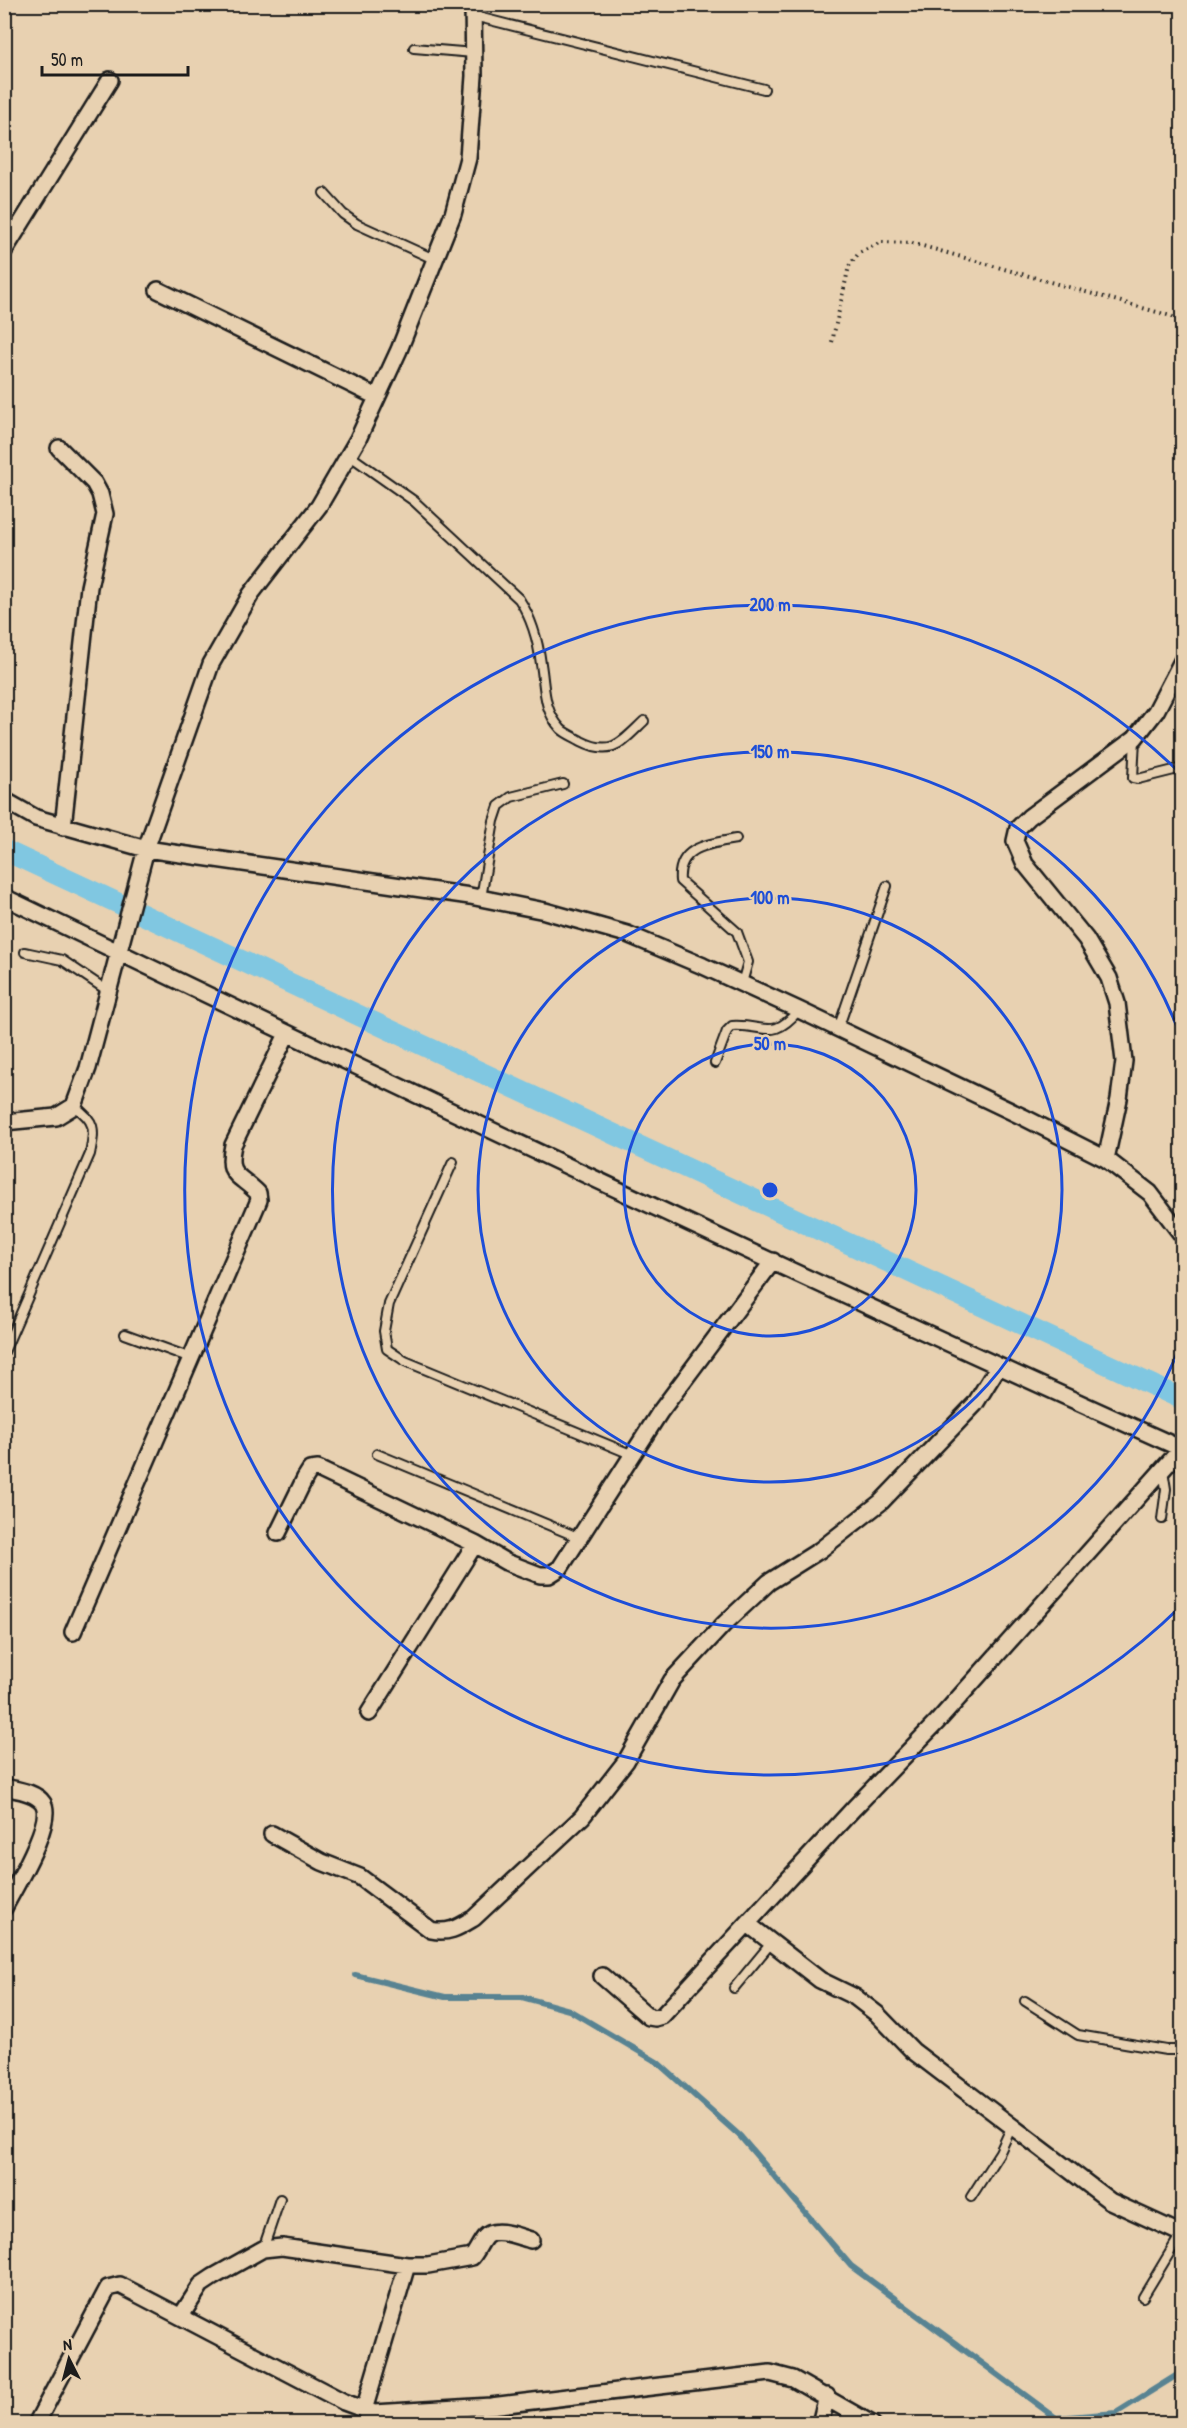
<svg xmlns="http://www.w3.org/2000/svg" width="1187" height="2428" viewBox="0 0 1187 2428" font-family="'Patrick Hand',sans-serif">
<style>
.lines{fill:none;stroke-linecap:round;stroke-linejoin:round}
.stream{stroke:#588392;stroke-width:6}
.canal{stroke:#80c7e1;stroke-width:21}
.service-casing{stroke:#1c1c1c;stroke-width:12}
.minor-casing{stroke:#1c1c1c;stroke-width:20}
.path{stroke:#1c1c1c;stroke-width:4;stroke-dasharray:1.5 4.5;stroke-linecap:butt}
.service{stroke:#e8d1b1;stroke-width:8}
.minor{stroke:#e8d1b1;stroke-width:15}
.ring{fill:none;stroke:#1d4ed8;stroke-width:3}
.centre{fill:#1d4ed8;stroke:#e8d1b1;stroke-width:3}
.ring-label{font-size:18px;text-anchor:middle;font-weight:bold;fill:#1d4ed8;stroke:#e8d1b1;stroke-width:5;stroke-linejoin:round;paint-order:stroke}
</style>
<rect width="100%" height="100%" fill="#e8d1b1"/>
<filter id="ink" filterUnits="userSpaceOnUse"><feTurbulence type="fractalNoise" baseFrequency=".0167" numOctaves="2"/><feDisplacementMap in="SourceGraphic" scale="12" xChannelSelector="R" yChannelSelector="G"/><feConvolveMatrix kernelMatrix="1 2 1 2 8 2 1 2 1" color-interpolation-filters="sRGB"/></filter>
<g filter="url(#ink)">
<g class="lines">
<!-- stream -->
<path class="stream" d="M355,1975L445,1997H522L569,2010L657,2062L740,2136L851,2266L1056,2418L1116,2413L1182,2372"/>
<!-- canal -->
<path class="canal" d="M4,850L1182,1399"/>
<!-- service casing -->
<g class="service-casing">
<path id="service" d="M474,16L764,89
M414,48L474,53
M324,193L343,214L357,224L436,260
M349,455L414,501L519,599C532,619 538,640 541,664C545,688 543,710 561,729C566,734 575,737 581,741C612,757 622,742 644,721
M1135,739L1133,778L1138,779L1182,768
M736,839C710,844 677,846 680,881L737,932L748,962L742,983
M481,898L494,821L499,806L511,797L563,784
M25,952L62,960L108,991
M838,1029L887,886
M715,1063L727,1031L732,1026C766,1024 771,1042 799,1010
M453,1162L389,1304L384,1331L387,1349L405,1361L633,1455
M125,1334L191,1358
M4,1352L90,1154C95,1129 96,1121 74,1106
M377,1454L580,1538
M1162,1519L1166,1489L1163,1470
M734,1988L772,1942
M1025,2001L1078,2035L1166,2050H1182
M971,2197L1000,2152L1012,2126
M263,2249L280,2199
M1143,2297L1181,2234"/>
</g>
<!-- minor casing -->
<g class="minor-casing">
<path id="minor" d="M4,251L110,80
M158,290L377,397
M59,448L94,483L100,494L105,514L89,587L63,827
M4,800L36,818L146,849L470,896L545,911L627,934L703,966L799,1010L1023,1117L1106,1159L1150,1193L1182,1235
M4,897C395,1086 787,1272 1182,1449
M4,1122L56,1117L74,1106L88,1068L146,849L211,664L251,594L319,506L358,439L399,350L453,214L468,158L474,76L473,4
M1106,1159L1119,1099L1124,1061L1117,1003L1109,978L1086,939L1025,864L1015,841L1018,828L1029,817L1135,738L1156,711L1182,661
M278,1533L305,1478L310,1470L318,1469L475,1544L506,1562L540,1575H549L560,1568L660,1412L773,1261
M73,1632L259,1200L258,1193C238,1173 226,1177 233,1145L287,1034
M369,1713L475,1544
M4,1787C17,1790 36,1792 43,1803C55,1822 14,1888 4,1908
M272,1834L322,1862L360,1877L431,1930C449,1934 459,1927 474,1918L582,1817L626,1761L672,1680L724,1624L769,1582L820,1550L881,1502L975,1404L998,1367
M748,1924L820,1980L855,1997L877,2014L913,2051L1110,2201L1182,2234
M602,1976L649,2017L655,2018L662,2016L854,1808L937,1722L1181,1449
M181,2316L201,2285L213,2277L263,2249L282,2247L407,2265H428L472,2257C477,2251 480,2243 485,2237C495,2226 519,2237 531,2240
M364,2410L407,2265
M36,2424L108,2288L120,2285L344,2402L374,2413L491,2406L770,2373L793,2379L872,2424
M820,2424L827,2396"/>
</g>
<!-- path -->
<path class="path" d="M832,342L849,266L859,253L881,242L912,243L1171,316L1182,322"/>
<!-- service -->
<use href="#service" class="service"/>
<!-- minor -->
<use href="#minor" class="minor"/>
</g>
</g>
<!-- distance rings -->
<g class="ring">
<circle cx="770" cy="1190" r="146"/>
<circle cx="770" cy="1190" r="292"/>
<path d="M1182 1340A438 438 0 1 1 1182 1040"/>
<path d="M1180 1607A585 585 0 1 1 1180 773"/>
</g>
<circle cx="770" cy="1190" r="9" class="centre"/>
<g class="ring-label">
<text x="770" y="611">200 m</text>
<text x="770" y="758">150 m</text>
<text x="770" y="904">100 m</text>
<text x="770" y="1050">50 m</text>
</g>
<!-- margin -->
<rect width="1187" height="2428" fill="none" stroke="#e8d1b1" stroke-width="24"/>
<rect x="12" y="12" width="1163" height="2404" fill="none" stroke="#1c1c1c" stroke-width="2" filter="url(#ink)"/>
<!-- north arrow -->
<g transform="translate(69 2359) rotate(354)" stroke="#e8d1b1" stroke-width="4.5" paint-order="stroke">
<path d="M0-4.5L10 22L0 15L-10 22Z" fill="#1c1c1c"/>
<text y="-9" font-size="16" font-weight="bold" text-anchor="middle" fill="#1c1c1c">N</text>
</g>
<!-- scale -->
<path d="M42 66v9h146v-9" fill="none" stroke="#1c1c1c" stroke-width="3"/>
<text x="51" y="66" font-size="18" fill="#1c1c1c" stroke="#e8d1b1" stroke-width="4.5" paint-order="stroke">50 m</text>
</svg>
